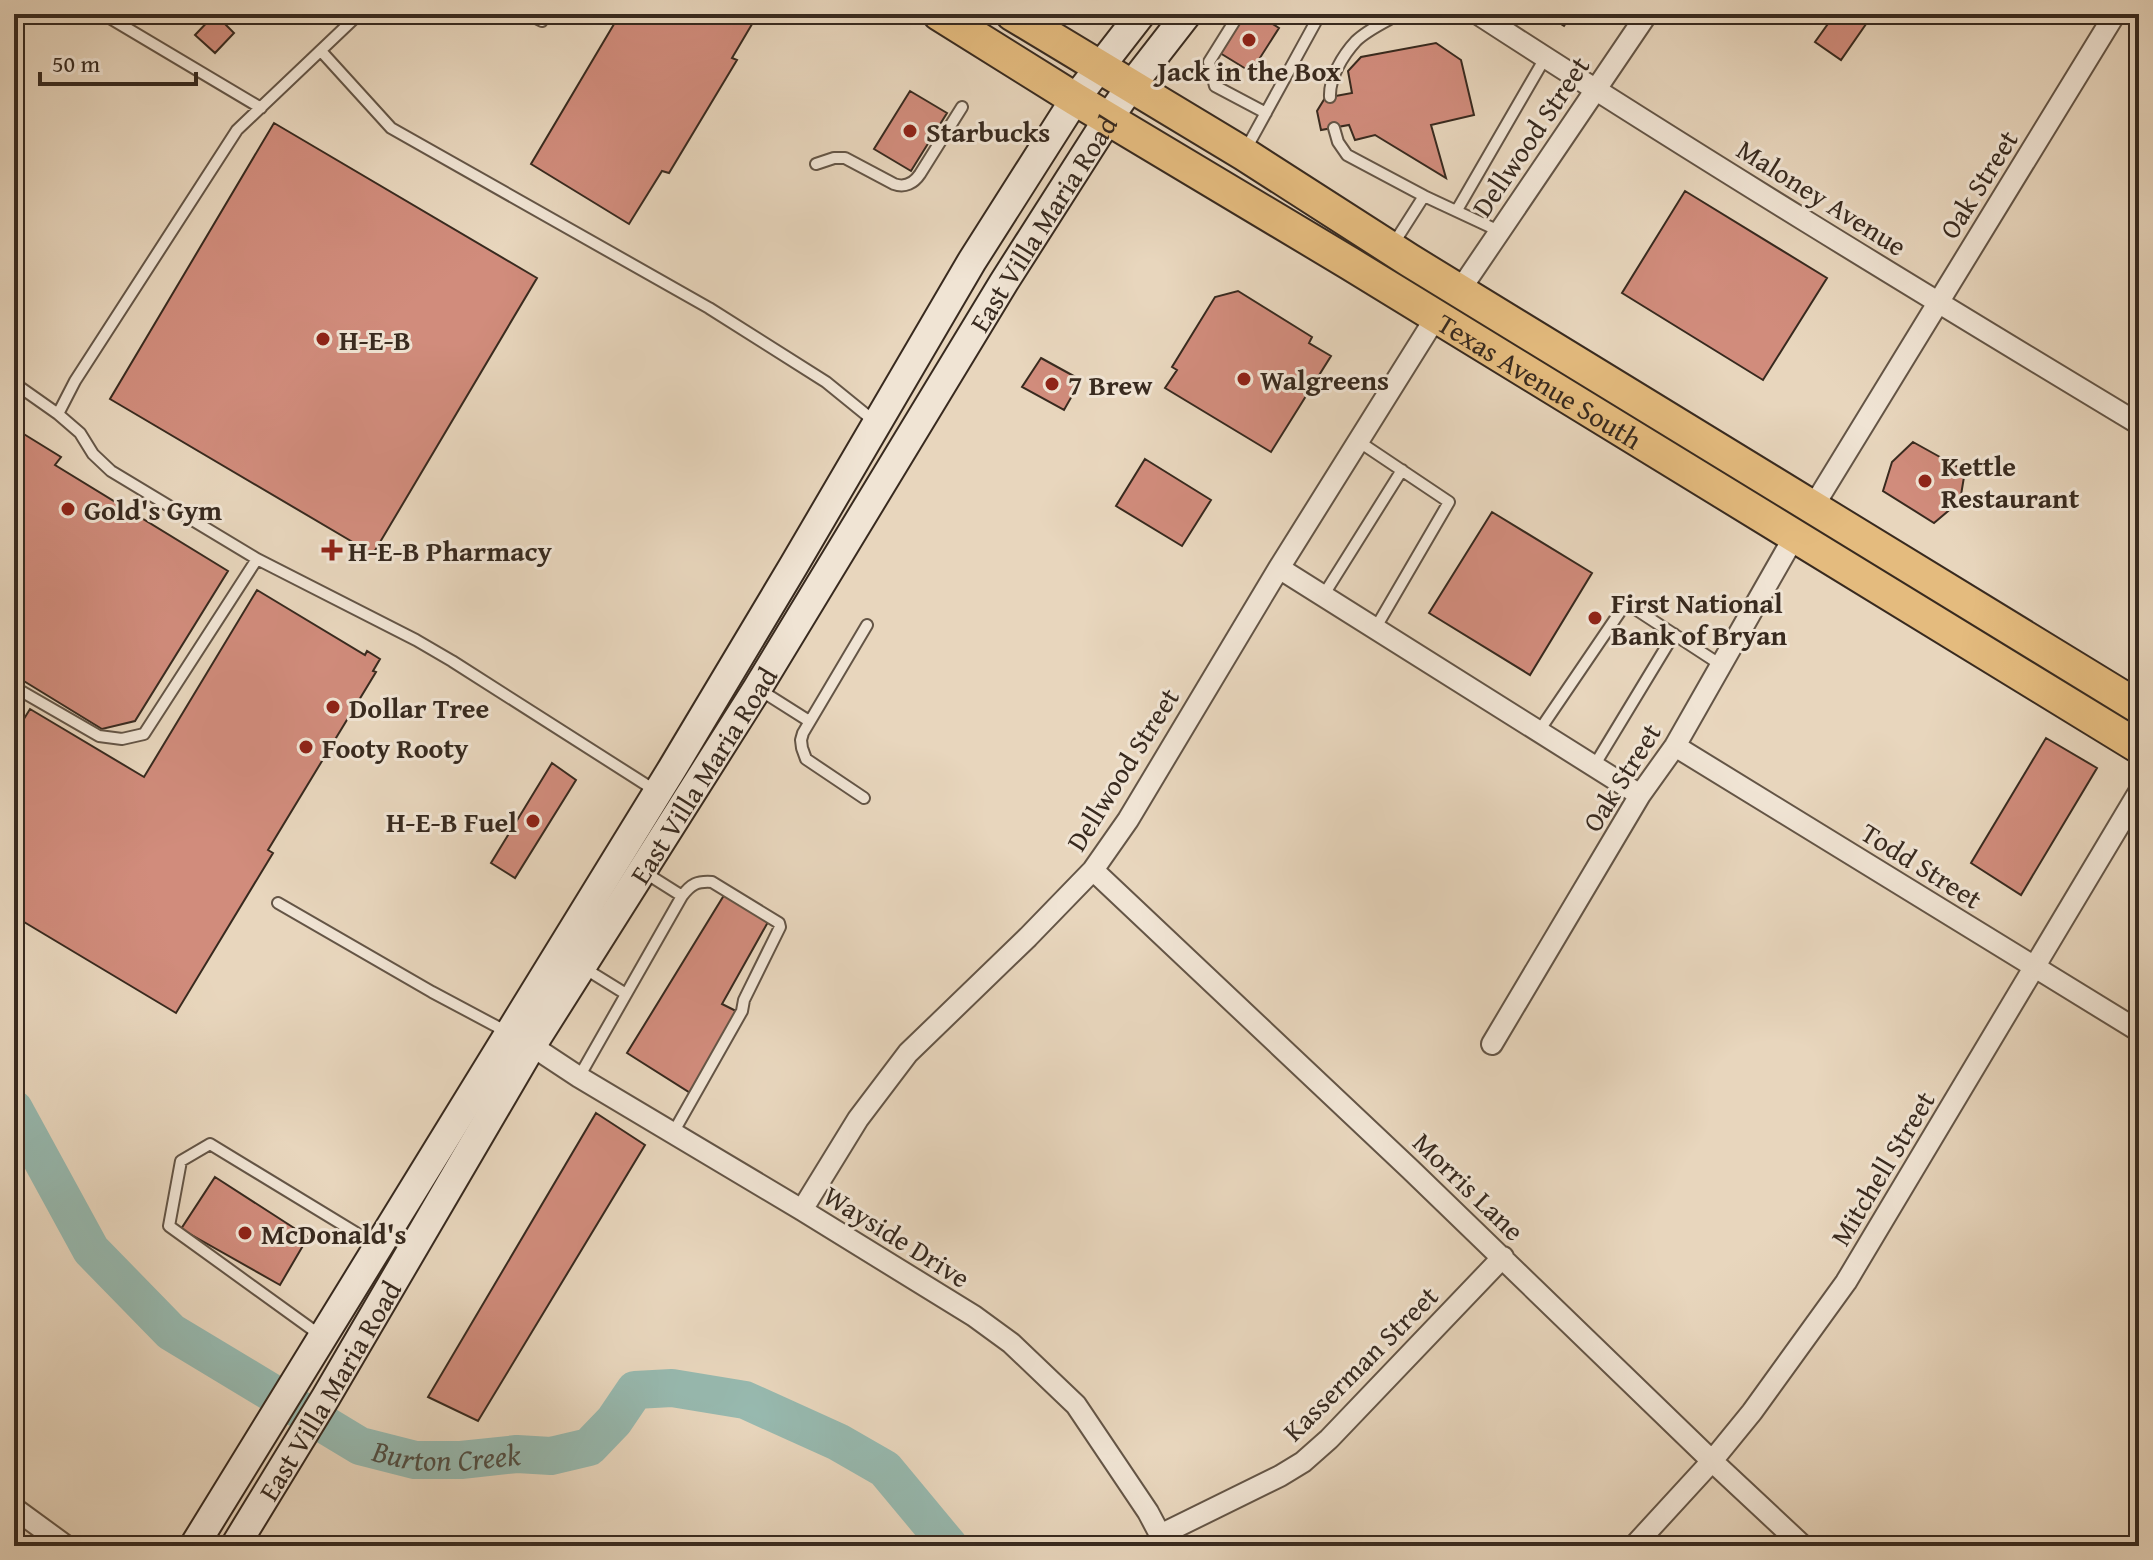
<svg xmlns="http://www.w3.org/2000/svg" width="2153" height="1560" viewBox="0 0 2153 1560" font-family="'Gentium Book Plus',serif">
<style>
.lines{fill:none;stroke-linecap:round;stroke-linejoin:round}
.river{stroke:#97b9af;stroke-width:38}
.building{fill:#d18c7c;stroke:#382a1f;stroke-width:2}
.service-casing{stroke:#645546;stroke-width:14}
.minor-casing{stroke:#645546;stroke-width:24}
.secondary-casing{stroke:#382a1f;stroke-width:32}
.primary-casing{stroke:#382a1f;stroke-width:36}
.service{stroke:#f0e4d4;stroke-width:10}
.minor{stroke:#f0e4d4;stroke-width:20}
.secondary{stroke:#f0e4d4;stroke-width:28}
.primary{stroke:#e4bb7e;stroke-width:32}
.poi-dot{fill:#8f2418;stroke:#f0e4d4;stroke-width:3}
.labels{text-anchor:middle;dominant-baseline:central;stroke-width:6;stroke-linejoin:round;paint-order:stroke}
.poi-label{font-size:28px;font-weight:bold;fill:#382a1f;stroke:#f0e4d4;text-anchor:start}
.street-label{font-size:28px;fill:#382a1f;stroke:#f0e4d4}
.water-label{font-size:30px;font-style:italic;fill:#504e43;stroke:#f0e4d4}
</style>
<rect width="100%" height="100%" fill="#e8d6bd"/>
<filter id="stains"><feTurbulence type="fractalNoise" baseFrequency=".0025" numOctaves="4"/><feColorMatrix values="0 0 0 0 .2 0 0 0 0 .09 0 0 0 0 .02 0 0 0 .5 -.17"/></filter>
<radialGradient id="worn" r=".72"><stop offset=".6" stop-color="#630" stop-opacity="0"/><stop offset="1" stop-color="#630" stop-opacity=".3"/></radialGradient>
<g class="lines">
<!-- river -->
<path class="river" id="s1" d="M14,1109L91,1250L171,1332L360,1446L415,1460H461L517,1454L551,1456L589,1447L614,1421L635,1390L672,1388L745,1400L838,1442L885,1469L949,1546"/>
</g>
<!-- building -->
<path class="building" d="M215,14L234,33L215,53L195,35Z
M620,14H758L732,58L737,60L669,173L662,171L629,224L531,164Z
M1244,14H1257L1279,28L1251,72L1220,53Z
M1545,14H1572L1564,26Z
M1835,14H1873L1841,60L1815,42Z
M1436,43L1461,60L1474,115L1431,125L1446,178L1375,135L1355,140L1349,125L1321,130L1317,111L1325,98L1352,93L1348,71L1361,57Z
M910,91L947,113L911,171L874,149Z
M274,123L537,278L373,554L110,399Z
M1685,191L1827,278L1763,380L1622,293Z
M1238,291L1312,337L1309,343L1331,356L1271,452L1165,388L1177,370L1172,367L1215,297Z
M1041,358L1081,380L1064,410L1022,387Z
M14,428L61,457L55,465L228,571L135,721L102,729L14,675Z
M1913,442L1965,471L1960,501L1934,523L1883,491L1892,462Z
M1145,459L1211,500L1182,546L1116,506Z
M1492,512L1592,573L1530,675L1429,613Z
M257,590L365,655L367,651L380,659L373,671L376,672L268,850L273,853L176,1013L14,916V735L30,709L144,777Z
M2046,738L2097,768L2021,895L1971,863Z
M552,763L576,780L515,878L491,863Z
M726,892L768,922L722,1004L740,1013L692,1094L627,1053Z
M596,1113L645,1145L478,1421L428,1397Z
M215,1177L308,1237L280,1285L181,1229Z"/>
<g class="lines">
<!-- service casing -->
<g class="service-casing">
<path id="service" d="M103,14L261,108
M359,14L237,130L75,381L58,414L80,433L93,454L111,471L257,559L416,640L452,661L656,791
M528,14L542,21L546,14
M1239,14L1209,62L1215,86L1266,113
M321,51L391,128L709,308L826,382L874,421
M1330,97C1329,78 1343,55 1356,41C1367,30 1385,22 1399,14
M1334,128L1338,142L1347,155L1424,196
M1246,149L1320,14
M816,164L834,158H845L894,184C905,188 914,183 920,174L962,107
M1457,210L1545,58
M1394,243L1424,196L1499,231
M14,383L58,414
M1358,441L1449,502L1375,629
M1323,596L1402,470
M14,687L99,736L122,739L144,734L257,559
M760,690L809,721
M1539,731L1626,603L1721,665
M1594,766L1674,634
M864,798L806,759L802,748L801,740L803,733L867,625
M278,903L432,992L509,1033
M584,968L626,994
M579,1077L682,896L644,872
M673,1133L742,1011L744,1000L780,927L779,923L712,882C697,881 691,884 682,896
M320,1335L169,1226L181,1161L210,1144L376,1245"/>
</g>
<!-- minor casing -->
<g class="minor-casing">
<path id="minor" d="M1478,14C1695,155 1917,290 2139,424
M1460,290L1647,14
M1813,507L2115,14
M1279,568L1640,795
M1675,746L2139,1031
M1093,870L1410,1169L1712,1461L1803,1546
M523,1040L579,1077L802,1210L974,1316L1011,1343L1076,1405L1148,1512L1166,1546
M1492,1044L1640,795L1675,746L1794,537
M802,1210L858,1119L908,1053L1028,937L1093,870L1128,820L1279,568L1436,317
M14,1508L66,1546
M1160,1535L1280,1476L1303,1462L1329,1439L1503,1257
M1634,1546L1712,1461L1752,1412L1846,1282L2139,792"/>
</g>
<!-- secondary casing -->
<g class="secondary-casing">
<g id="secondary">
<path d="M194,1546L672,769L794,565L972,261L1075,99L1141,14"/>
<path id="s2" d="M235,1546L326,1397L532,1045L757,689L1004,282L1108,119L1131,86L1187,14"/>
</g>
</g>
<!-- primary casing -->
<g class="primary-casing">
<g id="primary">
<path id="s3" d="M939,14L1075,99L1349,263L2139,747"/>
<path d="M1012,14L1244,154L1409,260L2139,707"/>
</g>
</g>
<!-- service -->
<use href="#service" class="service"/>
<!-- minor -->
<use href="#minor" class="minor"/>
<!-- secondary -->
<use href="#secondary" class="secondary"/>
<!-- primary -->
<use href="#primary" class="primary"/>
</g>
<!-- markers -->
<g class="poi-dot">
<circle cx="1249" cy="40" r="8"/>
<circle cx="910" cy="131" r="8"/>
<circle cx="323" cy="339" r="8"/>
<circle cx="1244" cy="379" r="8"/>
<circle cx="1052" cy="384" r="8"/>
<circle cx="1925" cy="481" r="8"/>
<circle cx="68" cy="509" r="8"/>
<path d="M328 538h8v8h8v8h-8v8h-8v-8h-8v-8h8z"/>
<circle cx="1595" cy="618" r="8"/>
<circle cx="333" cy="707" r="8"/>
<circle cx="306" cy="747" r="8"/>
<circle cx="533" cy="821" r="8"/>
<circle cx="245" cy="1233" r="8"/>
</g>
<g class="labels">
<!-- poi labels -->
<g class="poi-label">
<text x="1249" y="70" text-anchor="middle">Jack in the Box</text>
<text x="926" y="131">Starbucks</text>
<text x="339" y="339">H-E-B</text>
<text x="1260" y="379">Walgreens</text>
<text x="1068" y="384">7 Brew</text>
<text x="1941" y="465">Kettle<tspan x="1941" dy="32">Restaurant</tspan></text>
<text x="84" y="509">Gold's Gym</text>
<text x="348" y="550">H-E-B Pharmacy</text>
<text x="1611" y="602">First National<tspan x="1611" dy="32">Bank of Bryan</tspan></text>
<text x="349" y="707">Dollar Tree</text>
<text x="322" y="747">Footy Rooty</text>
<text x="517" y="821" text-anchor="end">H-E-B Fuel</text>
<text x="261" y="1233">McDonald's</text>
</g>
<!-- street labels -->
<g class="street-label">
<text transform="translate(1530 136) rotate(-56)">Dellwood Street</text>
<text transform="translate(1978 184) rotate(-58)">Oak Street</text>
<text transform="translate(1822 197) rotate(32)">Maloney Avenue</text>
<text stroke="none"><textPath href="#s2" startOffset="1550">East Villa Maria Road</textPath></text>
<text stroke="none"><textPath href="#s3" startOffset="704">Texas Avenue South</textPath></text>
<text transform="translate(1122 769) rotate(-58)">Dellwood Street</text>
<text stroke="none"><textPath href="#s2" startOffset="902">East Villa Maria Road</textPath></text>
<text transform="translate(1621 777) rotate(-58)">Oak Street</text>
<text transform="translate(1922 865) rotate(32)">Todd Street</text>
<text transform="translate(1882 1168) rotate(-59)">Mitchell Street</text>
<text transform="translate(1469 1186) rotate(44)">Morris Lane</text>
<text transform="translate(897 1236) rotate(32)">Wayside Drive</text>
<text transform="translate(1360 1363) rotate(-45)">Kasserman Street</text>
<text stroke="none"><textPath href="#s2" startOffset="182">East Villa Maria Road</textPath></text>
</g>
<!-- water labels -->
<g class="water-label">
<text stroke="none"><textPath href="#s1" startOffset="584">Burton Creek</textPath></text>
</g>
</g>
<!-- margin -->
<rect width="2153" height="1560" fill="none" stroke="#e8d6bd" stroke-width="48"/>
<rect x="16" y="16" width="2121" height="1528" fill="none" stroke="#382a1f" stroke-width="4"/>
<rect x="24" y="24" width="2105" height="1512" fill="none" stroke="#382a1f" stroke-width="2"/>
<!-- scale -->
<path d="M40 72v12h156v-12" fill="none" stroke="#382a1f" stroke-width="4"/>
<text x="52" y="72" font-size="24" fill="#382a1f" stroke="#f0e4d4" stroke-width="6" paint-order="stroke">50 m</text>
<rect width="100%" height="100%" filter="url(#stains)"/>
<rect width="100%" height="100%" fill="url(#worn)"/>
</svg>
